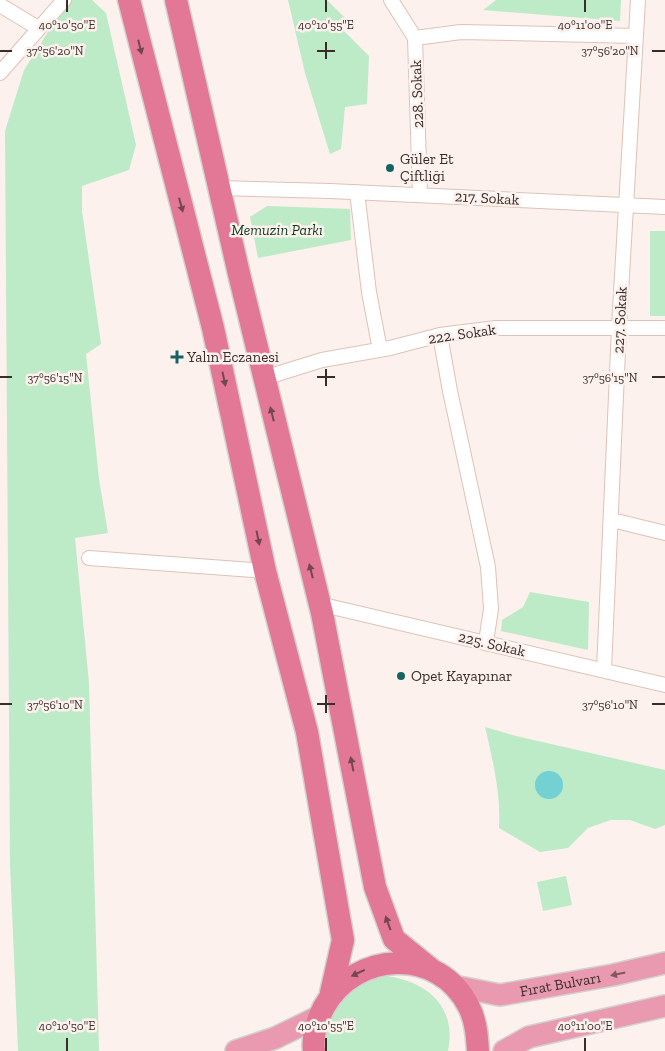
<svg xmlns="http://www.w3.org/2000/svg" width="665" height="1051" viewBox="0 0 665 1051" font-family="'Zilla Slab',serif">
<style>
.green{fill:#bdeac7}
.water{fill:#73d1d4}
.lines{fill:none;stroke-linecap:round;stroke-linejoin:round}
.minor-casing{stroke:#dec2b8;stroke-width:16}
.primary-casing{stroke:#d3d1d0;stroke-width:24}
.trunk-casing{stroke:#d3d1d0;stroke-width:25}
.minor{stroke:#fff;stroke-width:14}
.primary{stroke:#e99ab0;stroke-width:21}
.trunk{stroke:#e27896;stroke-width:22}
.oneway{fill:#74474f}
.oneway2{fill:#7f595f}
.ticks{fill:none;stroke:#382d29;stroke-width:2}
.poi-dot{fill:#156463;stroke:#fdf1ed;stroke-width:2}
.labels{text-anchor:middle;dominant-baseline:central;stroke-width:5;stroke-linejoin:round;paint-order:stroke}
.street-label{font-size:15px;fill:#382d29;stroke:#fdf1ed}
.poi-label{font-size:15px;fill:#382d29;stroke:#fdf1ed;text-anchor:start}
.park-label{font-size:15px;font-style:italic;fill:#09391c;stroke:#fdf1ed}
.ticks-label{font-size:12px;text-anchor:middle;fill:#382d29;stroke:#fdf1ed;stroke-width:5;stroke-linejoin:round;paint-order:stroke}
</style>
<rect width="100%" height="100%" fill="#fdf1ed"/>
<!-- green -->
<path class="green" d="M68,0H92L106,13L136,145L129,170L82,186V211L101,344L86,354L99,479L108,533L75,538L89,683L99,1051H18L10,864L5,131L24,70Z
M288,0H327L345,18L341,28L369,56L367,104L345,107L341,149L330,154L305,73Z
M496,0H621L620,21L483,10Z
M267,206L350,209L351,240L258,258L250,217Z
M650,231H665V316H650Z
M530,592L589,602L588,650L501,631L502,620L523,607Z
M485,727L516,736L665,770V825L655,829L630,820H611L588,828L568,848L540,852L499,828C501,794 493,761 485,727Z
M566,876L572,905L543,911L537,882Z
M387,976C428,982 457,1007 448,1051H326L324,1044L326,1023L335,1003L368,979Z"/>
<!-- water -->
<path class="water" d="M535 785a14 14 0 1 1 28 0a14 14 0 1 1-28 0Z"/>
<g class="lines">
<!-- minor casing -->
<g class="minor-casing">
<path id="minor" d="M391,0L415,38L420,195
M0,5L38,28
M415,38L461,32L636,36
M0,73L64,0
M219,188L330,191L665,207
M357,192L369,292L380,350
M440,335L450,391L488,567L491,609L486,642
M264,378L322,360L390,348L440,335L496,328H665
M612,520L665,533
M89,558L265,571
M319,604L665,685
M604,670L619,327L638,0"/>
</g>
<!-- primary casing -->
<g class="primary-casing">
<g id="primary">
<path id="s1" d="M454,986L500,995L613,975L665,963"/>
<path d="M236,1051L275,1038L318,1017"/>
<path d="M504,1051L529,1037L665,1006"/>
</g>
</g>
<!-- trunk casing -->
<g class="trunk-casing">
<path id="trunk" d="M129,0L213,328L265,571L307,732L343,940L331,993
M176,0L239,274L322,613L375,887L394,939L432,970
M314,1051C312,1037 317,1020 324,1007C355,951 439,946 469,1007C476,1021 477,1036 478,1051"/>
</g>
<!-- minor -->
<use href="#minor" class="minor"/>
<!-- primary -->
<use href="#primary" class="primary"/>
<!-- trunk -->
<use href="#trunk" class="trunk"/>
</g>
<!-- one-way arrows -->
<defs><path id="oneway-solid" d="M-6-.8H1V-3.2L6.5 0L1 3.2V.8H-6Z" transform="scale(1.25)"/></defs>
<g class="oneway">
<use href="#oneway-solid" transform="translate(140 47) rotate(76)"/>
<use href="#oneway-solid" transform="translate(181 205) rotate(75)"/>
<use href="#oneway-solid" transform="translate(224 379) rotate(78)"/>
<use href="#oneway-solid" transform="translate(272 414) rotate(-104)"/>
<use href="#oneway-solid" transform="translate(258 538) rotate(78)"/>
<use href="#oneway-solid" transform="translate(311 571) rotate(-104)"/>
<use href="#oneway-solid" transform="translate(352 764) rotate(-101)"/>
<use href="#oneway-solid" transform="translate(388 923) rotate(-110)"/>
<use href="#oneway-solid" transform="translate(358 973) rotate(155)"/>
</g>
<use class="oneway2" href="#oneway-solid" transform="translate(618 974) rotate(168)"/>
<!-- ticks -->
<path class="ticks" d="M67,0V12M326,0V12M585,0V12M326,42V59M0,51H12M317,51H335M652,51H665M326,369V386M0,377H12M317,377H335M652,377H665M326,695V713M0,704H12M317,704H335M652,704H665M67,1038V1051M326,1038V1051M585,1038V1051"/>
<!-- markers -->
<g class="poi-dot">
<circle cx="390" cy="168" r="5"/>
<path d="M174.5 349.5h5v5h5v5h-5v5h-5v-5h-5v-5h5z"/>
<circle cx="401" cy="676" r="5"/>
</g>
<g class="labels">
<!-- street labels -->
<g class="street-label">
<text transform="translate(417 94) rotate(-92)">228. Sokak</text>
<text transform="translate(487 198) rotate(3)">217. Sokak</text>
<text transform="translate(620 320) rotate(-87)">227. Sokak</text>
<text transform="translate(462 334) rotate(-8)">222. Sokak</text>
<text transform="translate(492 644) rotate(13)">225. Sokak</text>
<text stroke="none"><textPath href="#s1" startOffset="108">Fırat Bulvarı</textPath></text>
</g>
<!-- poi labels -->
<g class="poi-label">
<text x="400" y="159">Güler Et<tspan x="400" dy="17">Çiftliği</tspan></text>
<text x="187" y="357">Yalın Eczanesi</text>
<text x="411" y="676">Opet Kayapınar</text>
</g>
<!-- park labels -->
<g class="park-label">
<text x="277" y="230">Memuzin Parkı</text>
</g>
</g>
<g class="ticks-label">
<text x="67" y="29">40°10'50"E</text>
<text x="326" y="29">40°10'55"E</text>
<text x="585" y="29">40°11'00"E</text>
<text x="55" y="55">37°56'20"N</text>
<text x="610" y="55">37°56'20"N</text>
<text x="55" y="382">37°56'15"N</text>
<text x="610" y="382">37°56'15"N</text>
<text x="55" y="709">37°56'10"N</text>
<text x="610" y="709">37°56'10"N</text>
<text x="67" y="1030">40°10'50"E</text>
<text x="326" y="1030">40°10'55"E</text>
<text x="585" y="1030">40°11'00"E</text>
</g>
</svg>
